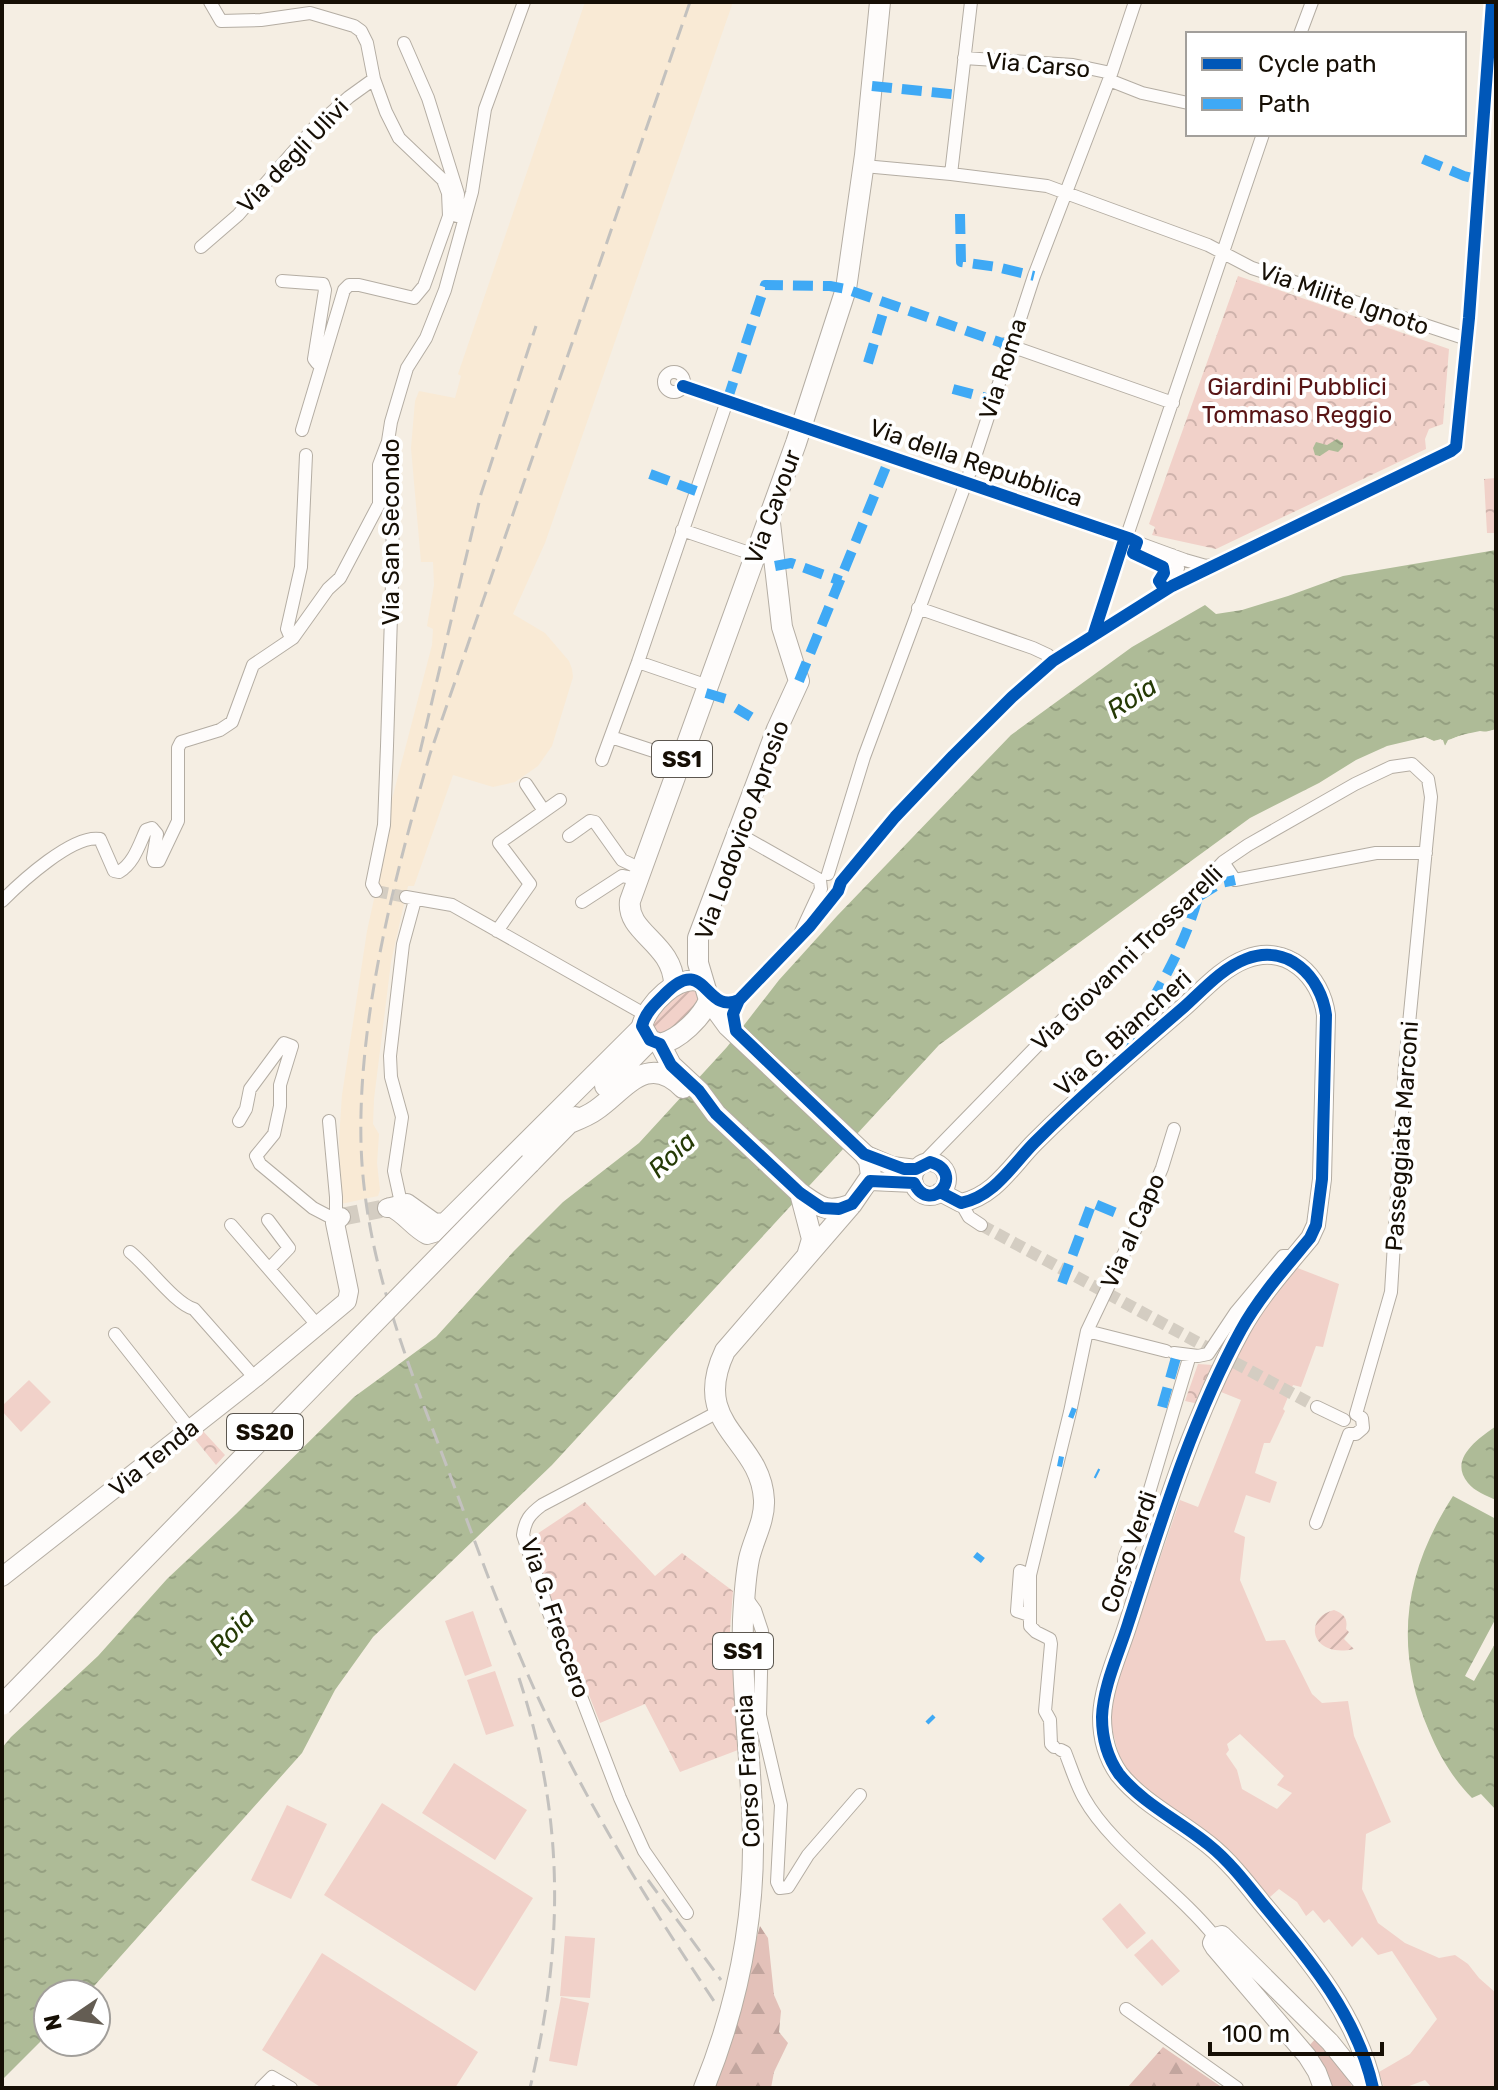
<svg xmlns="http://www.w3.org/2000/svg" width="1498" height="2090" viewBox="0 0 1498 2090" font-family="Rubik,sans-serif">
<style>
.built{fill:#f9ead5}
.grass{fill:#f1d1c9;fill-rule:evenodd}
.forest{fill:url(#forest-firs)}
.park{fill:url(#park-crowns)}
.garden{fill:url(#garden-furrows)}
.water{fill:url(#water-ripples)}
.pier{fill:#f5eee3}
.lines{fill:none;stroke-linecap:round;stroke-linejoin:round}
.street-tunnel{stroke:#d4cdc2;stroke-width:12;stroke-dasharray:12 6;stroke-linecap:butt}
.secondary-tunnel{stroke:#d4cdc2;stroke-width:18;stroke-dasharray:18 9;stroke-linecap:butt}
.street-casing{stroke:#b4ada3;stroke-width:14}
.secondary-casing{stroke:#b4ada3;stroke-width:20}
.primary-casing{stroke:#b4ada3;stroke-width:22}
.street{stroke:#fefcfb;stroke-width:12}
.secondary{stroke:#fefcfb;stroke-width:18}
.primary{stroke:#fefcfb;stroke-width:20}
.rail{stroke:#c3c1be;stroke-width:3;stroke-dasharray:16 8;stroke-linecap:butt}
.primary-bridge-casing{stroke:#b4ada3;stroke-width:22;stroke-linecap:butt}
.primary-bridge{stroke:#fefcfb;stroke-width:20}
.quiet{stroke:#3fa9f5;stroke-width:10;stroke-dasharray:20 10;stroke-linecap:butt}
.cycleway-casing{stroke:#fff;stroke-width:17}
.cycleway{stroke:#0057b8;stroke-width:12}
.labels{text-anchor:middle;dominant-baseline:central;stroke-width:8;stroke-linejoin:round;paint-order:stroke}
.shield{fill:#fff;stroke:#5c5750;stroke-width:2}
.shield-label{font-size:22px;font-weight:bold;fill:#160f05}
.street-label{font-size:24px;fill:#160f05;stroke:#fff}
.park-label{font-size:24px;fill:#581415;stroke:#fff}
.water-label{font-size:26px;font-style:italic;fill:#253a05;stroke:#fff}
</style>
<defs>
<pattern id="forest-firs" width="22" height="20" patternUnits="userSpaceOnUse" patternTransform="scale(2)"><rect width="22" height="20" fill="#e3c1b9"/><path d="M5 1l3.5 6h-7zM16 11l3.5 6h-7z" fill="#c2a59e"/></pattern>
<pattern id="park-crowns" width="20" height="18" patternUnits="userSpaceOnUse" patternTransform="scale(2)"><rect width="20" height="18" fill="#f1d1c9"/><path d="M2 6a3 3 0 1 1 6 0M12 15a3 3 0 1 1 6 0" fill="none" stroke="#ceb2ab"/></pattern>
<pattern id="garden-furrows" width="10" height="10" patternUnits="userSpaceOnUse" patternTransform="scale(2)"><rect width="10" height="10" fill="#f1d1c9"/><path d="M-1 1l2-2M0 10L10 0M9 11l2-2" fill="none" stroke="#ceb2ab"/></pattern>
<pattern id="water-ripples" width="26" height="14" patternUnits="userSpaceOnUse" patternTransform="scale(2)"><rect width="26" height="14" fill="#aebb97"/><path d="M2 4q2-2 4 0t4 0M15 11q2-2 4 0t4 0" fill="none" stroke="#95a081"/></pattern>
</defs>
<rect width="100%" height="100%" fill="#f5eee3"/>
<!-- built -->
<path class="built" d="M585,2H733L545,543L513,614L545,633L569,661L572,669L573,677L552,746L538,766L515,782L493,787L453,775L414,886H408L391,962L374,1099L373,1124L379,1134L377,1163L380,1190L378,1196L341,1204L339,1139L342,1095L367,931L390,826V807L432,645L433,629L427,626L434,585L433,562H421L411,448L415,401L419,391L455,398L461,376L458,374Z"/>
<!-- grass -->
<path class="grass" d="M1295,1267L1339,1284L1323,1347L1316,1346L1301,1387L1293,1385L1283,1409L1285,1411L1270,1443H1264L1255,1473L1277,1482L1270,1503L1246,1495L1234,1532L1245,1537L1240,1580L1266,1641L1285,1640L1312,1694L1322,1703L1348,1701L1354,1736L1391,1822L1366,1834L1362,1889L1378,1923L1405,1943L1439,1958L1455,1955L1468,1964L1479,1978L1496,1993V2088H1432L1425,2080L1404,2088H1384L1379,2072L1410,2054L1437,2019L1392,1951L1378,1955L1362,1937L1352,1947L1329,1919L1324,1923L1313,1910L1306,1916L1297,1902L1279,1889L1270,1897L1238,1863L1134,1778L1122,1763L1117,1748L1111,1725V1710L1115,1688L1180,1500L1198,1507L1241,1400L1221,1392C1236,1344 1266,1307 1295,1267ZM1240,1734L1284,1776L1277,1785L1292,1793L1277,1809L1242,1789L1237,1770L1226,1754L1229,1750L1227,1744Z
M29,1380L51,1402L21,1432L2,1411V1406Z
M473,1611L492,1666L465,1676L445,1621Z
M495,1671L514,1726L486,1735L467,1680Z
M454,1763L527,1810L495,1860L422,1813Z
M382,1803L533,1898L475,1991L324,1895Z
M287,1805L327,1824L291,1899L251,1880Z
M1120,1903L1146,1933L1127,1949L1102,1919Z
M565,1936L595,1938L590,1998L560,1996Z
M1152,1939L1180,1971L1162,1986L1134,1955Z
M322,1953L478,2052L455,2088H322L262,2050Z
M561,1997L589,2003L577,2066L549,2061Z"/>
<!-- forest -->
<path class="forest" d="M760,1926L768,1938L774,1995L781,2011L779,2032L788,2043L774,2072L771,2088H714Z
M1316,2038L1343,2071L1353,2088H1330L1329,2076L1309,2046Z
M1163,2047L1223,2088H1127Z"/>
<!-- park -->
<path class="park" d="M1238,276L1449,349L1443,424L1429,429L1425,439L1426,449L1216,549L1152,535L1155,527L1149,524Z
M1496,478V533H1487L1484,479Z
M1198,1364L1213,1365L1199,1404L1185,1401Z
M202,1430L225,1455L216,1465L194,1438Z
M585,1502L655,1576L682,1553L733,1591L730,1630L738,1750L680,1772L645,1704L600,1723L528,1540Z"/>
<!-- garden -->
<path class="garden" d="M681,987H695L702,1000L679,1026L664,1034L658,1032L651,1024L653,1016Z
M1334,1610C1344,1614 1348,1618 1346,1629L1349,1632L1344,1639L1354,1649C1311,1659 1302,1618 1334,1610Z"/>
<!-- water -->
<path class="water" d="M1337,439L1343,443V447L1338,452L1329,450L1320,456L1315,455L1313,448L1316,442L1327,445Z
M1496,550V729C1481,735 1455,730 1445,746L1441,739L1434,741L1425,737L1387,746L1356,760L1319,783L1250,818L939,1045L552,1465L373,1637L335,1690L302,1753L87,1994H48V2034L2,2080V1748L11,1737L98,1656L167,1579L236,1514L354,1397L436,1337L514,1251L563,1202L639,1143L727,1047L779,980L837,916L1011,735L1132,647L1205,605L1216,614L1242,610L1288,596L1343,576Z
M1496,1426V1500C1487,1496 1474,1491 1468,1483C1448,1459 1478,1439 1496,1426Z
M1453,1496L1496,1519V1618L1465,1676L1474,1681L1496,1642V1810L1481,1794L1472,1798C1453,1779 1439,1755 1429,1731C1393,1647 1404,1572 1453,1496Z"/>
<!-- pier -->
<path class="pier" d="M1496,729V733L1489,736L1481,735L1467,738L1452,743L1446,750H1442L1439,744L1420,743L1425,737L1433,741L1443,740L1445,746L1448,740L1466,734L1480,731L1487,732Z"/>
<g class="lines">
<!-- street-tunnel -->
<path class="street-tunnel" d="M376,891L406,897
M981,1225L1317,1407"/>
<!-- secondary-tunnel -->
<path class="secondary-tunnel" d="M341,1217L381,1209"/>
<!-- street casing -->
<g class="street-casing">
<path id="street" d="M210,2L221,21L261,20L310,13L354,26L361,31L367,43L374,79L386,112L399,138L443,180L448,193L449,216L424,286L414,298L359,285H349L344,290L302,430
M1300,34L1312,2
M404,43L428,98L458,194L457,216
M964,58L1073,65L1111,73
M1109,80L1142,93L1188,103
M864,166L951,174L1047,186L1208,245L1252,268L1467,339
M951,174L971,2
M201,247L238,215L314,128L349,97L374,79
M282,281L323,284L325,290L314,359L317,363L322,360
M1005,344L1173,403
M664 382a10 10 0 1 1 20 0a10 10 0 1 1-20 0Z
M683,386L1040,507L1185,560L1206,566L1213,565
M682,530L761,557
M1172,586L1178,568L1172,555
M918,608L1033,648L1048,655L1053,661
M1094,633L1263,134
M293,638L290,636L287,629L301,567L306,455
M638,662L708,686
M611,737L681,760
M602,760L638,662L727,401
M526,784L544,811
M737,833L820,880
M569,836L590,821L595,822L622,860L641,869
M1223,862L1235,880L1376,853H1426
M828,874L864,757L971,469L1034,276L1109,80L1135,2
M376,891L372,884L384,825L387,746L393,551L388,441L391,422L407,368L426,338L445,290L472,192L485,109L524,2
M406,897L452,905L646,1015
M2,901C21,882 73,834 100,839L114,871L119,872C134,863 139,845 146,830L152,828L157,834L153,858L154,861H159L178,821V748L181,742L220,730L232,722L253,665L293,638L328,589L340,578L379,504V465L387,444
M582,902L622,876L638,879
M497,931L530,884L499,843L560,800
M801,932L821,889L820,880
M736,1031L733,1014L739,1000C758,979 839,903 841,882L895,817L953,756L1012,697L1053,661L1172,586L1451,451L1456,447L1469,318L1492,2
M239,1121L246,1109L250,1089L284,1043L292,1046L280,1085V1106L274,1134L256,1156L260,1164L313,1208L336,1220V1197L329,1121
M922,1164L1066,1016L1167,922L1223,862L1248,845L1355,784L1391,767L1412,764L1428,779L1431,797L1405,1065L1391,1292L1356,1414
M401,1203L394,1171L402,1117L391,1077L390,1056L403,944L415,900
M961,1203L969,1217L981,1225
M268,1220L289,1248L270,1268
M231,1225L318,1326
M130,1252C148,1266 175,1304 194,1309L255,1378
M1087,1331L1166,1351
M115,1334L190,1429
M1174,1353L1198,1356L1208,1354L1236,1312L1283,1256H1295
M1317,1407L1344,1420
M1349,1434H1356L1363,1428L1362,1418L1356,1414
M1316,1523L1349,1434
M1142,1580C1113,1568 1125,1553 1137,1533L1190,1355
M745,1596L755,1610L762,1631L760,1715L781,1805L777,1882L780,1888L788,1887L808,1855L860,1795
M1029,1615L1017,1611L1020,1571L1030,1575
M1054,1747L1051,1744L1050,1720L1045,1711L1051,1644L1050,1639L1036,1632L1030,1626V1575L1070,1412L1087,1331L1137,1226L1162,1168L1174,1129
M1061,1750L1065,1752C1071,1767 1076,1784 1084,1798C1112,1848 1177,1889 1215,1937
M687,1913L644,1851L620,1798L549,1613L523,1535C525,1520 530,1514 542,1505L718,1412
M1126,2009L1237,2088
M261,2088L272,2077L291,2088"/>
</g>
<!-- secondary casing -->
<g class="secondary-casing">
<path id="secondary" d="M864,1154L892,1166L916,1169
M913 1179a17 17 0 1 1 34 0a17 17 0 1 1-34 0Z
M870,1181L914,1183
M940,1192L961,1203C995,1196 1012,1165 1035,1142C1082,1095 1133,1051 1184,1007C1202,991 1222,968 1246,959C1287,943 1321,976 1326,1015L1322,1179L1316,1225L1310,1238C1286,1267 1259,1297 1241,1330C1191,1421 1160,1525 1128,1624C1119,1653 1103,1686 1102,1717C1102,1737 1107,1757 1119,1774C1143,1804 1180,1821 1209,1845C1229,1861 1246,1883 1262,1903C1308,1958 1357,2015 1373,2088
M390,1207C405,1214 413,1228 427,1235L434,1233L642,1026
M387,1208L407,1203L435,1223L445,1222
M2,1577L255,1378L347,1301L349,1291L335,1223L341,1217
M1323,2088L1317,2072L1307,2056L1215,1948L1212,1943L1215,1937L1222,1935L1330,2042L1367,2088"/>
</g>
<!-- primary casing -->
<g class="primary-casing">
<path id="primary" d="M702,982C678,973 647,1005 642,1026L650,1040L660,1044C679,1040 702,1017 709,1000L698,963V938L777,729L799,681L782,627L770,523
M674,984C673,943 626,933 630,901L796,443L846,289L865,155L880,2
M660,1044L671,1065L699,1091L716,1114L800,1193L812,1239L807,1256
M605,1086L650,1040
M567,1124C577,1120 588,1116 596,1110C624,1091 647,1051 683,1088
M530,1163L575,1117
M800,1193C820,1207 827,1214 852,1204
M704,2088C736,2009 754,1924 753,1839C752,1766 741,1693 743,1620C744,1600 745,1579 749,1559C753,1540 765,1521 764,1500C761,1438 689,1427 725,1351L852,1204L871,1176L869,1161L864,1154L728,1026L709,1000"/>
</g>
<!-- street -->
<use href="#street" class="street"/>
<!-- secondary -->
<use href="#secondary" class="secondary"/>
<!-- primary -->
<use href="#primary" class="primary"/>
<!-- rail -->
<path class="rail" d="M690,2L430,754C395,875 358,1016 361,1143C364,1255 405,1356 444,1459C478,1549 510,1641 552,1727C599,1824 656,1915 716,2004
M420,752L481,494L536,326
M519,1678C565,1818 564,1946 530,2088
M648,1880L721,1980"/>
<!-- primary-bridge casing -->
<g class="primary-bridge-casing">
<path id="primary-bridge" d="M2,1705L530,1163"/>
</g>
<!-- primary-bridge -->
<use href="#primary-bridge" class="primary-bridge"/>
<!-- quiet -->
<path class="quiet" d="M872,86L960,95
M1423,159L1464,176L1480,180
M960,214L961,262L997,267L1034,276
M868,363L886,303
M953,389L994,400
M727,401L765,285L830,286L846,289L1005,344
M650,474L696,491
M775,566L791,563L841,581
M799,681L890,457
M706,693L726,699
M736,708L751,717
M1198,897L1221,883L1235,880
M1122,1052C1151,1001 1183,953 1198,897L1195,892
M1062,1283L1092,1203L1119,1214
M1162,1407L1177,1354
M1070,1412L1075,1414
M1058,1461L1063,1462
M1096,1473L1098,1474
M977,1560L981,1555
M929,1718L932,1721"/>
<!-- cycleway casing -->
<g class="cycleway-casing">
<path id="cycleway" d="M683,386L1131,539L1137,542L1133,553L1163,567L1164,573L1159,581L1165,590
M1094,633L1125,537
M739,1000C704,1016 706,951 664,995C655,1004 645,1013 642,1026L650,1040L660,1044L671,1065L699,1091L716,1114L800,1193L822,1208L839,1209L852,1204L870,1181L914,1183C931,1217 967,1172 930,1162L916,1169H904L864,1154L736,1031L733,1014L739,1000L810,926L838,891L841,882L895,817L953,756L1012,697L1053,661L1172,586L1451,451L1456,447L1469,318L1492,2
M940,1192L961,1203C995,1196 1012,1165 1035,1142C1082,1095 1133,1051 1184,1007C1202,991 1222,968 1246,959C1287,943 1321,976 1326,1015L1322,1179L1316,1225L1310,1238C1286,1267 1259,1297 1241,1330C1191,1421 1160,1525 1128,1624C1119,1653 1103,1686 1102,1717C1102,1737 1107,1757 1119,1774C1143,1804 1180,1821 1209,1845C1229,1861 1246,1883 1262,1903C1308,1958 1357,2015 1373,2088"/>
</g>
<!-- cycleway -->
<use href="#cycleway" class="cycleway"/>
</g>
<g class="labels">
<!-- shield labels -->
<g class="shield">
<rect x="652" y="741" width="60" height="36" rx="6"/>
<rect x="227" y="1414" width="76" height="36" rx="6"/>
<rect x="713" y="1633" width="60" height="36" rx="6"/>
</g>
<g class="shield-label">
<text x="682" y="759">SS1</text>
<text x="265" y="1432">SS20</text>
<text x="743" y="1651">SS1</text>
</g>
<!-- street labels -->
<g class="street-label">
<text transform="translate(1038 65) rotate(5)">Via Carso</text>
<text transform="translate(293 156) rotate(-46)">Via degli Ulivi</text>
<text transform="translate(1344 299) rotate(19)">Via Milite Ignoto</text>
<text transform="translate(1003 369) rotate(-72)">Via Roma</text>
<text transform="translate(976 463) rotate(19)">Via della Repubblica</text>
<text transform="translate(773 507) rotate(-70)">Via Cavour</text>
<text transform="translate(391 532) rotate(-90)">Via San Secondo</text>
<text transform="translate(742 830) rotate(-70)">Via Lodovico Aprosio</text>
<text transform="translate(1127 958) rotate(-44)">Via Giovanni Trossarelli</text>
<text transform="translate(1123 1033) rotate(-42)">Via G. Biancheri</text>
<text transform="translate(1402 1136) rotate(-86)">Passeggiata Marconi</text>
<text transform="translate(1133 1231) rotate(-66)">Via al Capo</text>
<text transform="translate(154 1458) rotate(-39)">Via Tenda</text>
<text transform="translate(1129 1552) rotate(-71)">Corso Verdi</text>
<text transform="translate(555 1618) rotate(71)">Via G. Freccero</text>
<text transform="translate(748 1771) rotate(-93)">Corso Francia</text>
</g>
<!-- park labels -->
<g class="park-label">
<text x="1297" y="387">Giardini Pubblici<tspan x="1297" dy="28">Tommaso Reggio</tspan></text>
</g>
<!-- water labels -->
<g class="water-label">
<text transform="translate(1132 698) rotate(-33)">Roia</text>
<text transform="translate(672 1155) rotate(-43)">Roia</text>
<text transform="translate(232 1632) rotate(-47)">Roia</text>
</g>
</g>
<!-- border -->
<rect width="1498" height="2090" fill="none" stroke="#160f05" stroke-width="8"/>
<!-- legend -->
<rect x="1186" y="32" width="280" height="104" fill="#ffffff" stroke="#a29f9b" stroke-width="2"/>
<rect x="1202" y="58" width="40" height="12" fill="#0057b8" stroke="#a29f9b" stroke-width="2"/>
<text x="1258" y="72" font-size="24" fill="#160f05">Cycle path</text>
<rect x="1202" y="98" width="40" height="12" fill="#3fa9f5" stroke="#a29f9b" stroke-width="2"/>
<text x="1258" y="112" font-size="24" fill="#160f05">Path</text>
<!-- north arrow -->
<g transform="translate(72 2018) rotate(257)"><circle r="38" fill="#ffffff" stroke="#a29f9b" stroke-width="2"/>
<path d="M0-6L14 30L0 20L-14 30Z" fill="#645d53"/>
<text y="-12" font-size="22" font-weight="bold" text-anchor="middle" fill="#160f05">N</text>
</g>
<!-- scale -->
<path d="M1210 2042v12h172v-12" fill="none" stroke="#160f05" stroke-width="4"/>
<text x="1222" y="2042" font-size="24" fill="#160f05" stroke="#ffffff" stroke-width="6" paint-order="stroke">100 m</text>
</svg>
